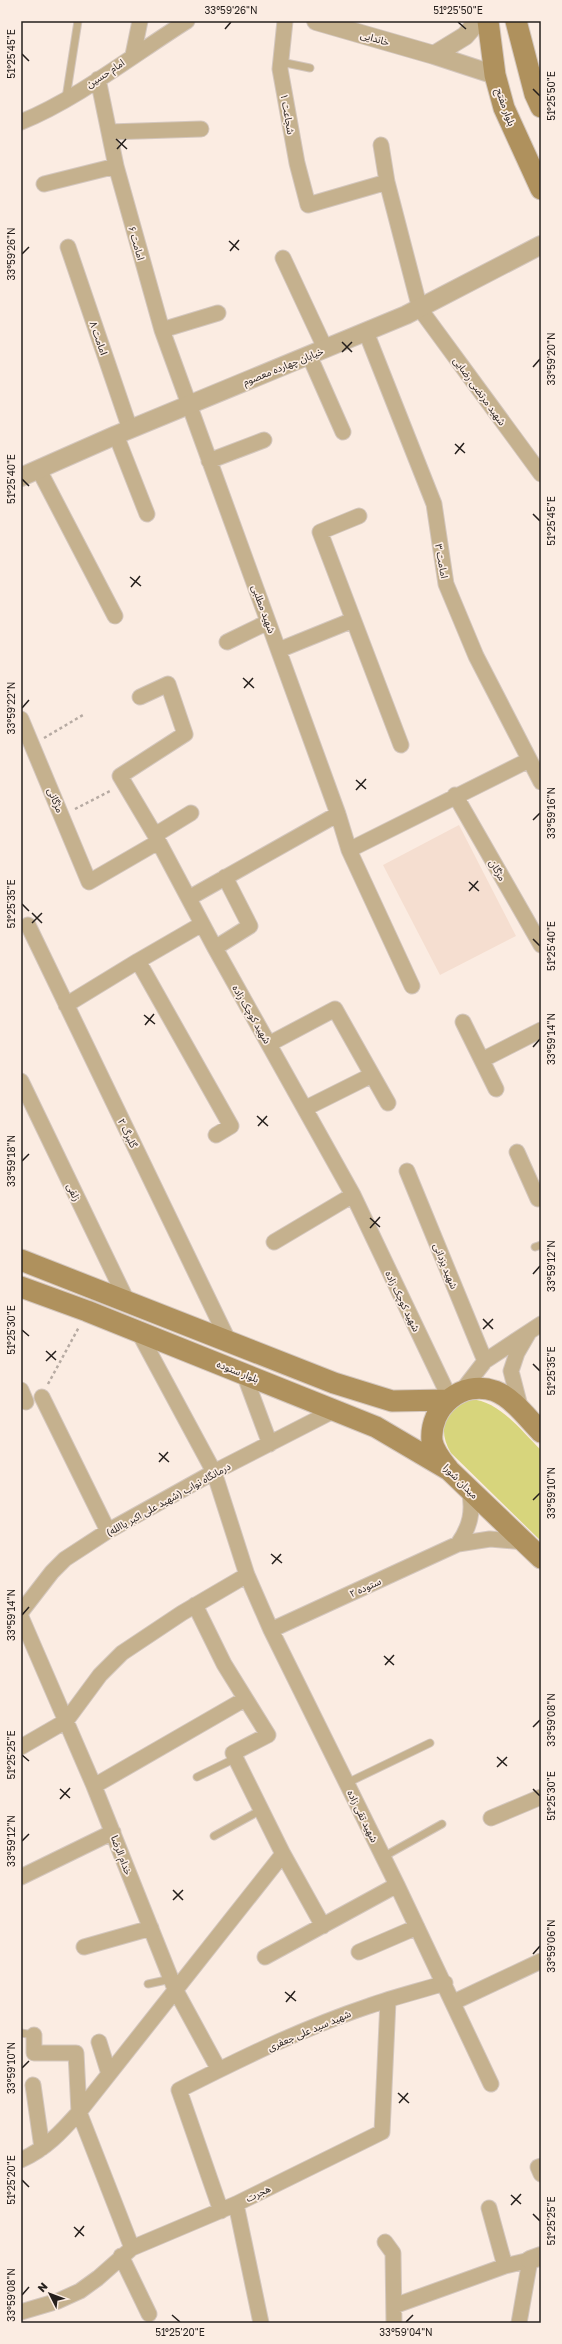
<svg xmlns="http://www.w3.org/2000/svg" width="562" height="2344" viewBox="0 0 562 2344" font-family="'Golos Text','Noto Sans Arabic',sans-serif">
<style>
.built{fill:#f5ded0}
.green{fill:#d7d57c}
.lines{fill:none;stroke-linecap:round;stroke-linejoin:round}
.service-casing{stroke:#d4c7be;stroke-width:9}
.minor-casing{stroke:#d4c7be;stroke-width:17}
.tertiary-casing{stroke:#d4c7be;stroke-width:20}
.secondary-casing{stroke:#d4c7be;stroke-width:23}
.path{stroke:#b7aba3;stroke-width:2.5;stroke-dasharray:3 3;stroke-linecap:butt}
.service{stroke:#c5b18e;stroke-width:7}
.minor{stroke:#c5b18e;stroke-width:15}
.tertiary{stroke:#c5b18e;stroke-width:18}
.secondary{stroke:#af915d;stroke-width:21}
.ticks{fill:none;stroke:#251f1c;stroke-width:1.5}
.labels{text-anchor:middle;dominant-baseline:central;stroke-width:3.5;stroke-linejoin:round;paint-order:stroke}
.street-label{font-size:10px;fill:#251f1c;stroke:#fbece2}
.neatline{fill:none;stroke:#251f1c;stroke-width:1.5}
.ticks-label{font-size:10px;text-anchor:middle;fill:#251f1c}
</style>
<rect width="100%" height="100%" fill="#fbece2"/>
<!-- built -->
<path class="built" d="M459,825L516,936L440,975L383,865Z"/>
<!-- green -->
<path class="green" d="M470,1399C500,1401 521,1431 541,1450V1541L451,1453C437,1430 444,1408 470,1399Z"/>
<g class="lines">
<!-- service casing -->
<g class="service-casing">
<path id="service" d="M281,62L310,68
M66,98L78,21
M535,1247L541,1245
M197,1777L236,1758
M347,1783L430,1743
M214,1836L261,1810
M383,1857L442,1824
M148,1984L171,1979
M21,2033L34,2035"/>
</g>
<!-- minor casing -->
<g class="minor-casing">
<path id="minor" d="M285,21L280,69L297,163L308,205L387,182
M133,55L140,21
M98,79L116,166L162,330L338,814L349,850L412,986
M21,122C76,100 136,53 187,21
M109,132L201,129
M381,145L387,182L420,309L541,474
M44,184L116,166
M68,247L130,429
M283,258L325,348
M162,330L218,313
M366,332L434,504L446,584L476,656L541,782
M309,355L343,432
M116,435L147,514
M209,461L264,440
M39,470L115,616
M359,516L320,532L401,745
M227,642L268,622
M279,650L353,620
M140,697L168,684L185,734L120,776L155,835L215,948L353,1195L444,1386L448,1400
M21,719L89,882L158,842
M455,795L541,945
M155,835L191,813
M349,850L529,760
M189,898L338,814
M202,924L138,961L231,1126L216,1135
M28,925L229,1342
M215,948L250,926L225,877
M66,1005L138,961
M463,1022L496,1089
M269,1044L335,1009L388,1103
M482,1060L541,1030
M21,1081L128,1303
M306,1108L372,1075
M517,1152L538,1199L541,1198
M407,1171L485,1361
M274,1242L353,1195
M138,1331L214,1472L247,1575L271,1630L397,1885L491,2084
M244,1374L270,1444
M21,1390L26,1402
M461,1392L485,1361L541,1324
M42,1397L108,1531
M521,1410L511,1371L517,1353L528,1334
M458,1544C470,1527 474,1511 469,1490
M195,1605L224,1664L268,1735L233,1753L283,1854L323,1926
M21,1612L52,1572L65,1559L108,1531L214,1472L335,1410
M21,1617L94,1786L175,1989L219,2070
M271,1630L458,1544L490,1539L524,1542
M21,1747L66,1721L100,1675L122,1653L182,1613L247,1575
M94,1786L245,1699
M491,1818L541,1797
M21,1877L113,1832
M84,1947L151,1928
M359,1952L417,1927
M265,1957L397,1885
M454,2002L541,1961
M34,2035V2053H76L79,2112L132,2248
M99,2042L109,2074
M33,2085L42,2148
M21,2160C46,2149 62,2131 79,2112L283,1854
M541,2166L538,2167L541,2174
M236,2204L261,2323
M489,2208L505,2266
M221,2211L179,2090C240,2059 303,2028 369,2006C394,1997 419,1991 445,1983
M385,2242L393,2253L394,2323
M121,2256L149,2314
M394,2306L505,2266L530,2260L519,2323
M21,2312L58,2301L80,2291L98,2278L132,2248L236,2204L382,2132L388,2001"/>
</g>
<!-- tertiary casing -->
<g class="tertiary-casing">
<path id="tertiary" d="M316,21L434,55L495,75
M434,55L465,36L478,21
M21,477L116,435L406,315L541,245
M530,2260L541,2256"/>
</g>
<!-- secondary casing -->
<g class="secondary-casing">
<path id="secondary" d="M488,21L495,75L504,108L541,189
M516,21L535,94L541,107
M21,1260L334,1383L392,1401L448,1400
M21,1287L87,1311L376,1427L449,1470
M541,1432C528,1419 513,1398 495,1391C462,1379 429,1407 432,1441C434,1452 442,1461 449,1470L541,1558"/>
</g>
<!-- path -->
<path class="path" d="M44,738L83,715
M75,809L112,790
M48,1384L79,1327"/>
<!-- service -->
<use href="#service" class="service"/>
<!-- minor -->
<use href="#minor" class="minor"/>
<!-- tertiary -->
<use href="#tertiary" class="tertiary"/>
<!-- secondary -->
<use href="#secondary" class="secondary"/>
</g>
<!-- ticks -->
<path class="ticks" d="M458,22L466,29M225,29L231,22M22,54L29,61M533,89L540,96M116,139L127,149M117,149L126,139M229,241L239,250M230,251L239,240M22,254L29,247M342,342L352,352M342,352L352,342M533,367L540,359M455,444L465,453M455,454L464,443M22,479L29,486M533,514L540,521M130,577L141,586M131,587L140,576M243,678L254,688M244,688L253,678M22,708L29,700M356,780L366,789M356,790L366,779M533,820L540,813M469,882L479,891M469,891L478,881M22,904L29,911M32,913L42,923M32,923L42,913M533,939L540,946M144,1015L155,1024M145,1025L154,1014M533,1047L540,1039M257,1116L268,1126M258,1126L267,1116M22,1161L29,1154M370,1218L380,1227M370,1228L380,1217M533,1274L540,1266M483,1319L493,1329M483,1329L493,1319M22,1330L29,1336M46,1351L56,1360M46,1361L56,1351M533,1364L540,1371M159,1453L169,1462M159,1462L168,1452M533,1500L540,1493M271,1554L282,1563M272,1564L281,1554M22,1615L29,1607M384,1656L394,1665M385,1665L394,1655M533,1727L540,1720M22,1755L29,1761M497,1757L507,1766M497,1767L507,1757M60,1789L70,1798M533,1789L540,1796M60,1799L70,1788M22,1841L29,1834M173,1890L183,1900M173,1900L183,1890M533,1954L540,1946M285,1992L296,2001M286,2002L295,1991M22,2068L29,2061M398,2093L409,2103M399,2103L408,2093M22,2180L29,2187M511,2195L521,2204M511,2205L521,2194M533,2214L540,2221M74,2227L84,2236M75,2237L84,2226M22,2295L29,2287M172,2315L180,2322M406,2322L413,2315"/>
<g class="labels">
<!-- street labels -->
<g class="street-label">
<text transform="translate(375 38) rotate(16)">خاندایی</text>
<text transform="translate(105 73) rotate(-33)">امام حسین</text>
<text transform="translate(506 107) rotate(70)">بلوار مفتح</text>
<text transform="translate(288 114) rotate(80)">شجاعت ۱</text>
<text transform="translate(137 243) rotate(74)">امامت ۶</text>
<text transform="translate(99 338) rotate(71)">امامت ۸</text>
<text transform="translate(283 366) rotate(-22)">خیابان چهارده معصوم</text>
<text transform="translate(480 391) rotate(54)">شهید مرتضی رضایی</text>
<text transform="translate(442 561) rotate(80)">امامت ۳</text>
<text transform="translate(264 609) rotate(70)">شهید مطلبی</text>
<text transform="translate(56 800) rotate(67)">مژگانی</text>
<text transform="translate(498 870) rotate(60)">مژگان</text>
<text transform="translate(252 1014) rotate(60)">شهید کوچک زاده</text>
<text transform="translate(128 1133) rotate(64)">گلبرگ ۲</text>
<text transform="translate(74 1192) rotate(64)">زلفی</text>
<text transform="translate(446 1266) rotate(68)">شهید یزدانی</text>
<text transform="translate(403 1301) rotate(64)">شهید کوچک زاده</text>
<text transform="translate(238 1371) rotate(22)">بلوار ستوده</text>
<text transform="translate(461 1481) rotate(45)">میدان شورا</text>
<text transform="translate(168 1499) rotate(-29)">درمانگاه نواب (شهید علی اکبر یاالله)</text>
<text transform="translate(365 1587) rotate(-24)">ستوده ۲</text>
<text transform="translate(363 1816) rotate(64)">شهید تقی زاده</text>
<text transform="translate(122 1855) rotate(69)">خدام الرضا</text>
<text transform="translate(309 2030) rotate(-23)">شهید سید علی جعفری</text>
<text transform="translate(258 2193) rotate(-26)">هجرت</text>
</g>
</g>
<!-- border -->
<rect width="562" height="2344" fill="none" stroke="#fbece2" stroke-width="44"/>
<!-- north arrow -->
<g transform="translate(50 2294) rotate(312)" stroke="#fbece2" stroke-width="3" paint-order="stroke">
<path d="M0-3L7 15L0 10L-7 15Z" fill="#251f1c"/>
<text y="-6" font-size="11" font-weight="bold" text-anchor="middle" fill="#251f1c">N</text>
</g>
<rect x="22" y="22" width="518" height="2300" class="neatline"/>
<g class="ticks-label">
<text x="231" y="14">33°59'26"N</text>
<text x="458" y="14">51°25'50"E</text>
<text transform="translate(11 54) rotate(-90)" y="4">51°25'45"E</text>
<text transform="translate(551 96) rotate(-90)" y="4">51°25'50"E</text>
<text transform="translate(11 254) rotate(-90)" y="4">33°59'26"N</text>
<text transform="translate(551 359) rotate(-90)" y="4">33°59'20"N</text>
<text transform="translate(11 479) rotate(-90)" y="4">51°25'40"E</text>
<text transform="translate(551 521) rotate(-90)" y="4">51°25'45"E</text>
<text transform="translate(11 708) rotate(-90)" y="4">33°59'22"N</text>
<text transform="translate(551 813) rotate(-90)" y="4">33°59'16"N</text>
<text transform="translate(11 904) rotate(-90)" y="4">51°25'35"E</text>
<text transform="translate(551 946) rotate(-90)" y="4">51°25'40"E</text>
<text transform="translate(551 1039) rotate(-90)" y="4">33°59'14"N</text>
<text transform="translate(11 1161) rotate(-90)" y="4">33°59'18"N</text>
<text transform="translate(551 1266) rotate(-90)" y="4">33°59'12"N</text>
<text transform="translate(11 1330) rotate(-90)" y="4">51°25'30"E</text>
<text transform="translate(551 1371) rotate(-90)" y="4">51°25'35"E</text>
<text transform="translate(551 1493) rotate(-90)" y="4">33°59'10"N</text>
<text transform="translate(11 1615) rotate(-90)" y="4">33°59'14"N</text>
<text transform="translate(551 1720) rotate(-90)" y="4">33°59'08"N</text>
<text transform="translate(11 1755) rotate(-90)" y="4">51°25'25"E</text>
<text transform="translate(551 1796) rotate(-90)" y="4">51°25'30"E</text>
<text transform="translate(11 1841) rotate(-90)" y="4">33°59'12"N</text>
<text transform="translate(551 1946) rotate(-90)" y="4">33°59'06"N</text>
<text transform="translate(11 2068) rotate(-90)" y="4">33°59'10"N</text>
<text transform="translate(11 2180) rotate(-90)" y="4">51°25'20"E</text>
<text transform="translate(551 2221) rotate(-90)" y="4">51°25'25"E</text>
<text transform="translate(11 2295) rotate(-90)" y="4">33°59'08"N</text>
<text x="180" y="2336">51°25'20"E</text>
<text x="406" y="2336">33°59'04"N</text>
</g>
</svg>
